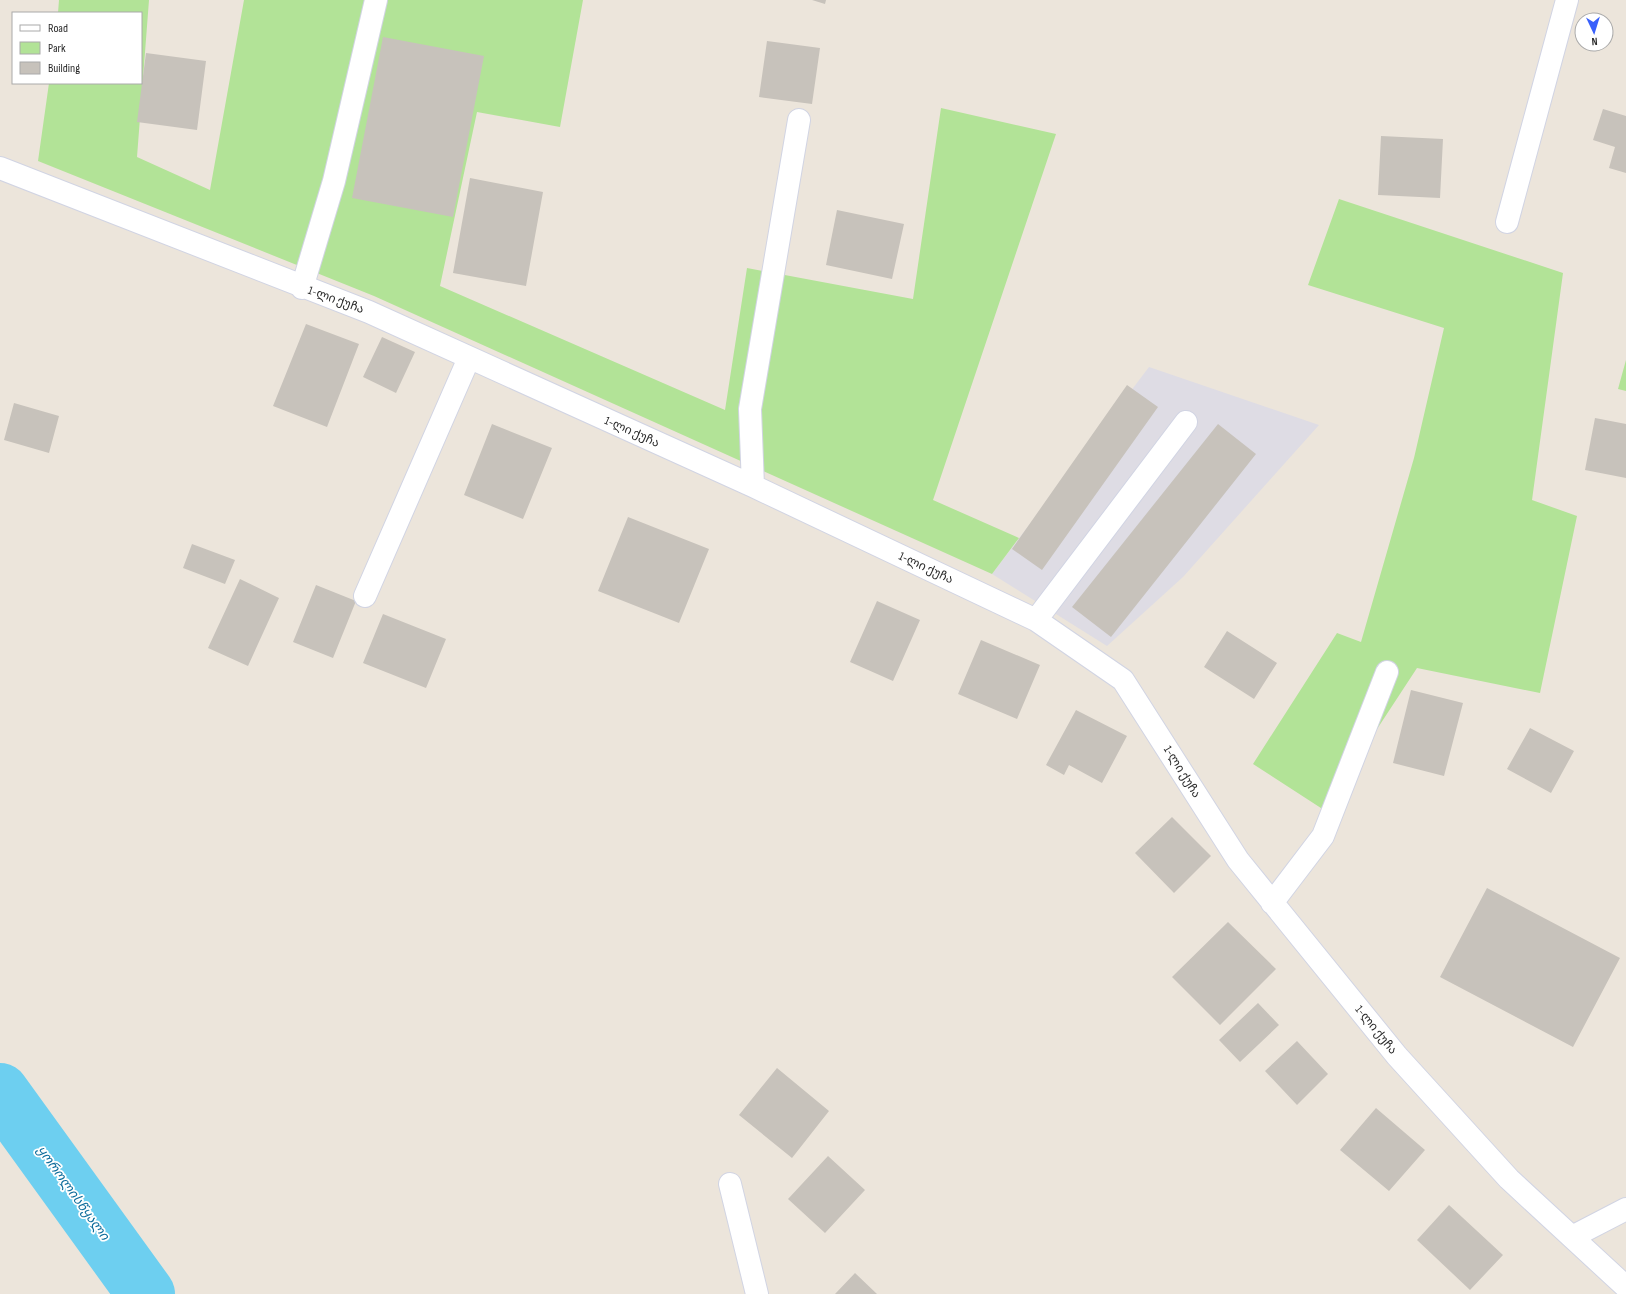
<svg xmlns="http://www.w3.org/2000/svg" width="1626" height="1294" viewBox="0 0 1626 1294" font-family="'Sofia Sans Condensed','Noto Sans Georgian',sans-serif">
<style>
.industrial{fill:#dedce4}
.green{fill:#b2e397}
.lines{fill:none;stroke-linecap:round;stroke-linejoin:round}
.river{stroke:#6dcff0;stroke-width:58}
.building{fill:#c7c2bb}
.minor-casing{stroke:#d1d4e3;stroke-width:24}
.minor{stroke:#fff;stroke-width:22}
.labels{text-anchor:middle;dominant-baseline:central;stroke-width:3.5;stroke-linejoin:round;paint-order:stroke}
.street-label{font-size:12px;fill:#2a2a2a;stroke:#fff}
.water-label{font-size:13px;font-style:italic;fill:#0c6c9b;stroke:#fff}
</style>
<rect width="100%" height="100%" fill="#ece5db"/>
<!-- industrial -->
<path class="industrial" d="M1149,367L1319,425L1183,577L1107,646L992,574Z"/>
<!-- green -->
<path class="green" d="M59,0H149L137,157L210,190L244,0H583L560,127L477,112L440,286L725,410L747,268L913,299L941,108L1056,134L933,500L1019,538L992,574L374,296L38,161L49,83H141V13H58Z
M1339,199L1563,273L1532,500L1577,516L1540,693L1417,668L1324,810L1253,764L1337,633L1361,642L1414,458L1444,328L1308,285Z
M1626,360V391L1618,389Z"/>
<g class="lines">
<!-- river -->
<path class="river" d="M0,1092L146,1294"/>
</g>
<!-- building -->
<path class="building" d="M812,0H826L825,4Z
M383,37L484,56L453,217L352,198Z
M767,41L820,48L812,104L759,97Z
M146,53L206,61L197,130L137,122Z
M1603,109L1626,116V173L1609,168L1615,147L1593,140Z
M1381,136L1443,139L1440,198L1378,195Z
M470,178L543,192L526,286L453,273Z
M837,210L904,224L892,279L826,265Z
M306,324L359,344L327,427L273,406Z
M382,337L415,352L396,393L363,377Z
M1127,385L1158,407L1042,570L1012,549Z
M14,403L59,416L49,453L4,440Z
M1595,418L1626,424V478L1585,470Z
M492,424L552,448L523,519L464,495Z
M1218,424L1256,454L1111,637L1072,607Z
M628,517L709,549L679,623L598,591Z
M192,544L235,560L225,584L183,568Z
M240,579L279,598L248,666L208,648Z
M316,585L356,601L333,658L293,642Z
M877,601L920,620L893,681L850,662Z
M383,614L446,639L426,688L363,663Z
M1227,631L1277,663L1254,699L1204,667Z
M981,640L1040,665L1017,719L958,694Z
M1411,690L1463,703L1444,776L1393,763Z
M1076,710L1127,736L1102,783L1069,765L1064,775L1046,765Z
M1530,728L1574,751L1551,793L1507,769Z
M1172,817L1211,856L1174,893L1135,853Z
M1487,888L1620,958L1573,1047L1440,977Z
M1228,922L1276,969L1220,1025L1172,977Z
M1258,1003L1279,1025L1240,1062L1219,1040Z
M1297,1041L1328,1074L1297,1105L1265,1071Z
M777,1068L829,1111L792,1158L739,1115Z
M1376,1108L1425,1150L1389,1191L1340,1150Z
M828,1156L865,1190L825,1233L788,1199Z
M1449,1205L1503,1255L1470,1290L1417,1240Z
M855,1273L877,1294H835Z"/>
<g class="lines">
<!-- minor casing -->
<g class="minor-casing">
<path id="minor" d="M0,168L369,312L753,486L1036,620L1123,680L1238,860L1397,1056L1509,1179L1626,1287
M1507,222L1567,0
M302,288L334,181L376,0
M753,486L750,409L799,120
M365,596L469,358
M1036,620L1186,422
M1272,903L1323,836L1387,672
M730,1184L757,1294
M1572,1237L1626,1209"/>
</g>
<!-- minor -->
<use href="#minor" class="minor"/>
</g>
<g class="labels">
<!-- street labels -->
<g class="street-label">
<text transform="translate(336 300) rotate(20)">1-ლი ქუჩა</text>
<text transform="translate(632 432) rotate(24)">1-ლი ქუჩა</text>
<text transform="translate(926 568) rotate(25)">1-ლი ქუჩა</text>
<text transform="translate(1182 772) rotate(58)">1-ლი ქუჩა</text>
<text transform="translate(1376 1030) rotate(51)">1-ლი ქუჩა</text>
</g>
<!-- water labels -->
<g class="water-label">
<text transform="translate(73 1193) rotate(54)">ყოროლისწყალი</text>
</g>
</g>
<!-- legend -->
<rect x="12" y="12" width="130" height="72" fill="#ffffff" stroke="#aaaaaa"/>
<rect x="20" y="25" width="20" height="6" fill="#ffffff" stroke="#aaaaaa"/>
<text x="48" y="32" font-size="12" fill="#2a2a2a">Road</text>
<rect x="20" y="42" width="20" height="12" fill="#b2e397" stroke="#aaaaaa"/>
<text x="48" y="52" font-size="12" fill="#2a2a2a">Park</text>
<rect x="20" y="62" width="20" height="12" fill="#c7c2bb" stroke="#aaaaaa"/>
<text x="48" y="72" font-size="12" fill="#2a2a2a">Building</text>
<!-- north arrow -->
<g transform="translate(1594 32) rotate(176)"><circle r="19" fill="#ffffff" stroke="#aaaaaa"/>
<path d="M0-3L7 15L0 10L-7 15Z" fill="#3960fb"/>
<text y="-6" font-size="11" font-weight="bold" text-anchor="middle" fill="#2a2a2a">N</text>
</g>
</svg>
